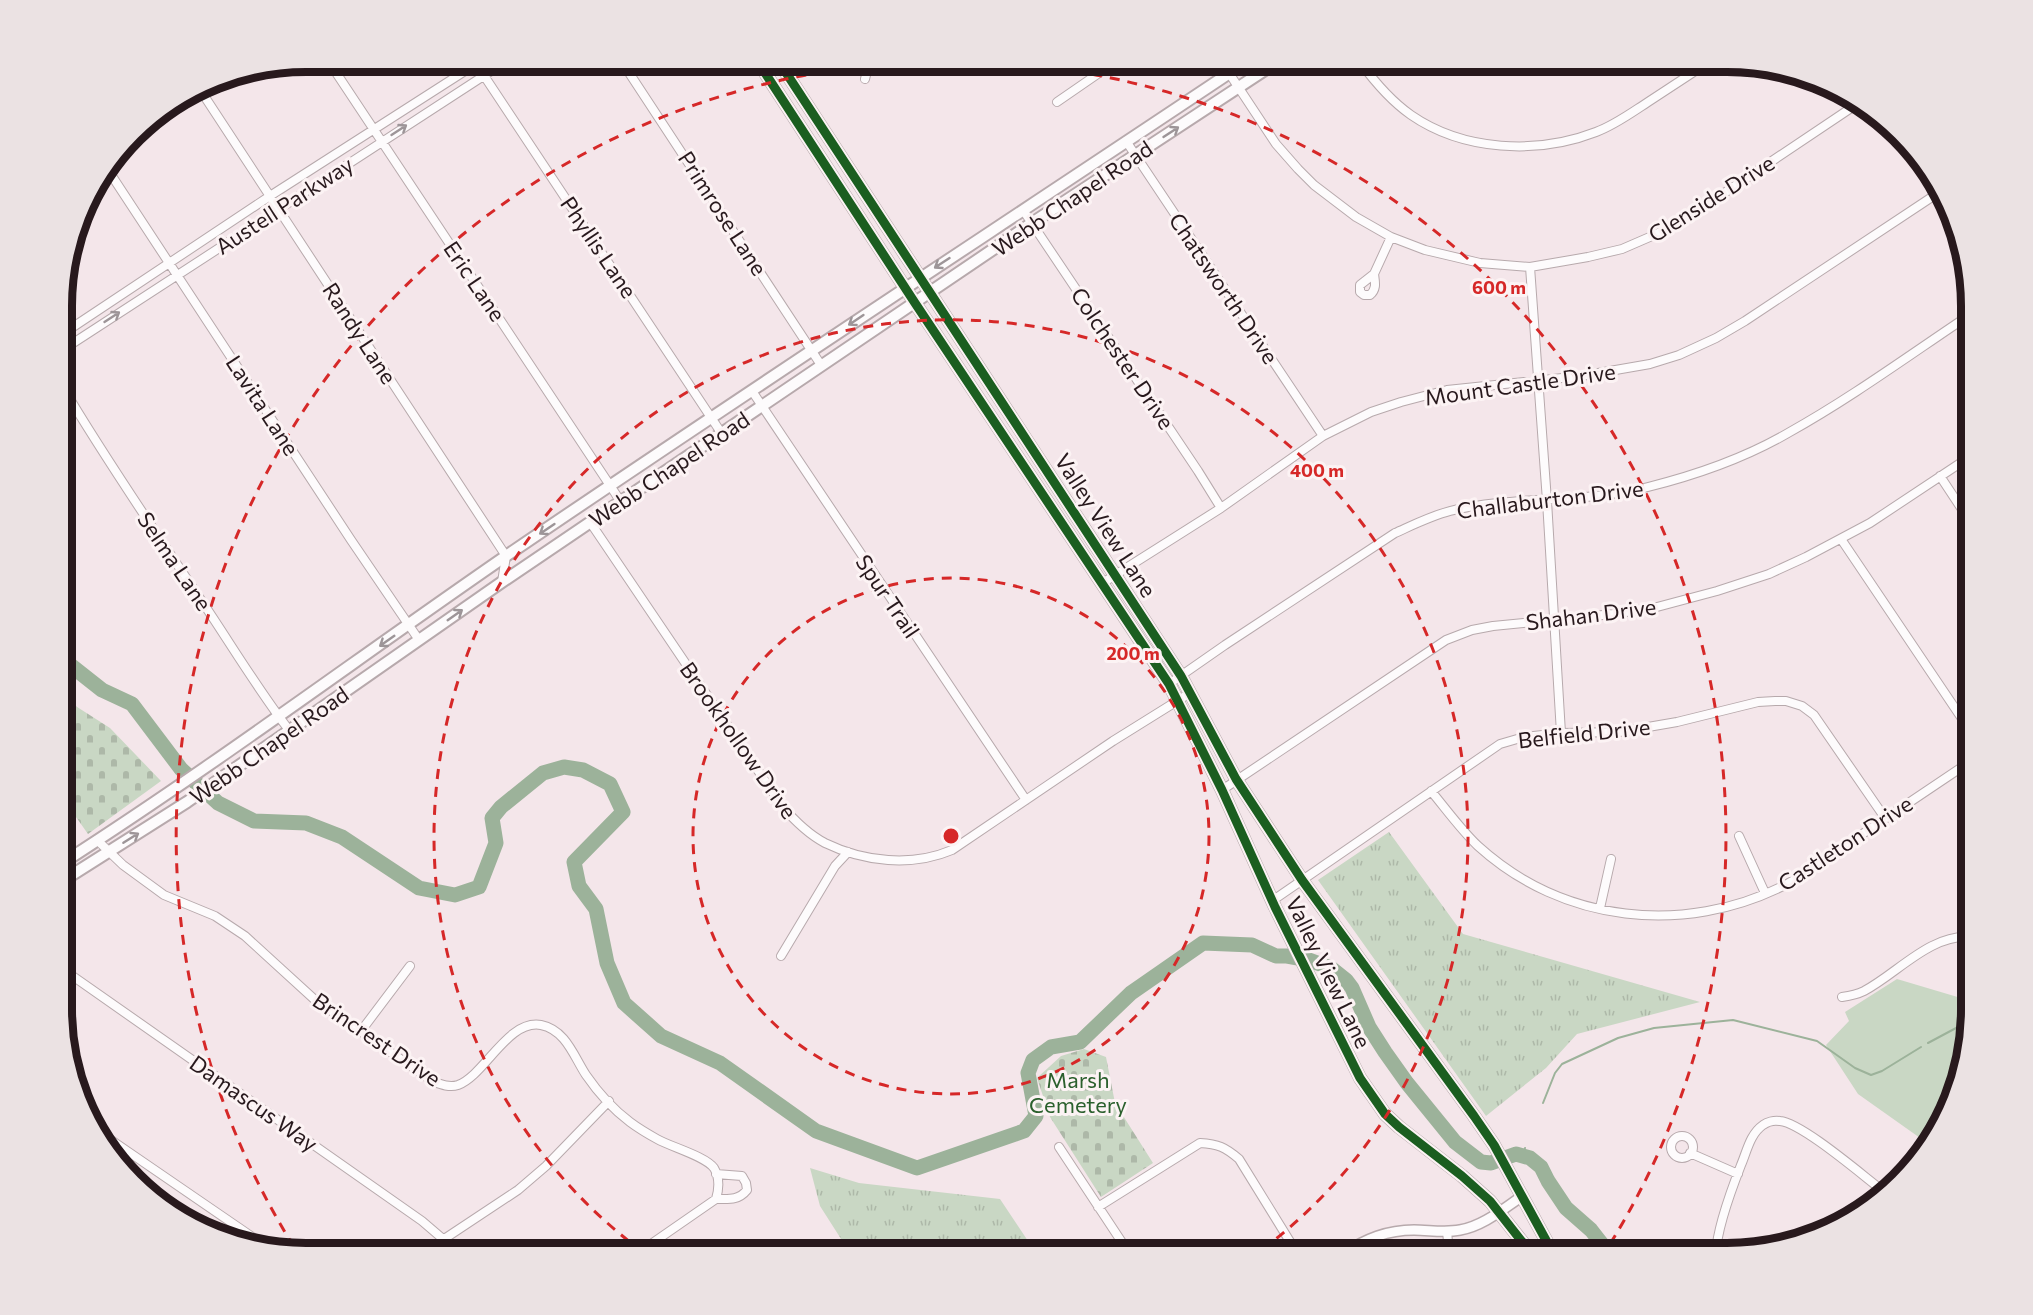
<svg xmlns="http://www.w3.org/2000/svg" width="2033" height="1315" viewBox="0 0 2033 1315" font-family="Commissioner,sans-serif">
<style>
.green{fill:#c9d7c4}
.cemetery{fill:url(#cemetery-stones)}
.park{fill:url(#park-tufts)}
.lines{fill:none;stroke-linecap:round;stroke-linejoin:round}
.stream{stroke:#9cb29a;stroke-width:2}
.river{stroke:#9cb29a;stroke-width:15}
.minor-casing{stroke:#b7a9ac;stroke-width:10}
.tertiary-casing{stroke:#b7a9ac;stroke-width:12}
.secondary-casing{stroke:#b7a9ac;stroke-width:14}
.minor{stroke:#fdfbfc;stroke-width:8}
.tertiary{stroke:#fdfbfc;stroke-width:9}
.secondary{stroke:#fdfbfc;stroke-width:10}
.cycleway-casing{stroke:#fcf3f4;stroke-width:13}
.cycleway{stroke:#1b5e20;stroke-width:9}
.oneway{stroke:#9d9598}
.ring{fill:none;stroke:#d62828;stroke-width:3;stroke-dasharray:10 8}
.labels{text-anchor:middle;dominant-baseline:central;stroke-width:6;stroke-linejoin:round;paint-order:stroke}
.street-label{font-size:22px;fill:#28191d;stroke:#fcf3f4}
.park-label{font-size:22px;fill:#2b602d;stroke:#fcf3f4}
.rim{fill:none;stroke:#28191d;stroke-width:8}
.centre{fill:#d62828;stroke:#fcf3f4;stroke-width:3}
.ring-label{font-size:18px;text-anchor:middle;font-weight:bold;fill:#d62828;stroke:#fcf3f4;stroke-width:6;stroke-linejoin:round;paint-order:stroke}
</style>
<defs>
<pattern id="cemetery-stones" width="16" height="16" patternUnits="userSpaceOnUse" patternTransform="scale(1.5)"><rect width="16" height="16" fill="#c9d7c4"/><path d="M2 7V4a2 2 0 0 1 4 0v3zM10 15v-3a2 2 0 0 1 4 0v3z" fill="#adb8a8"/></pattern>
<pattern id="park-tufts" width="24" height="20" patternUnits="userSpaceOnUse" patternTransform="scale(1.5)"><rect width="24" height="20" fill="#c9d7c4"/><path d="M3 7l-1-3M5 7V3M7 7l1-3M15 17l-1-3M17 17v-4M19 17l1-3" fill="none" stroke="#adb8a8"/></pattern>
</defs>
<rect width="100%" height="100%" fill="#f4e6ea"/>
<!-- green -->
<path class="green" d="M1897,979L1971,1001C1971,1052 1956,1101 1930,1145L1858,1094L1826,1045L1849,1021L1845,1012Z"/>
<!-- cemetery -->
<path class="cemetery" d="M74,705L110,728L161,781L88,834L64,800V712Z
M1084,1049L1106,1057L1115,1103L1153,1163L1101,1197L1050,1117L1037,1078L1061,1056Z"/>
<!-- park -->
<path class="park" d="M1389,832L1463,934L1700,1002L1577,1034L1546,1068L1486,1116L1318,880Z
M810,1168L859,1183L1000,1199L1036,1253H886L881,1246L860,1253H850L820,1206Z"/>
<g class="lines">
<!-- stream -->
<path class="stream" d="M1928,1043L1971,1020
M1543,1103L1555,1073L1562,1064L1618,1038L1654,1028L1733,1020L1817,1041L1855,1068L1871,1075L1882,1071L1921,1047
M1522,1156L1525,1148"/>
<!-- river -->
<path class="river" d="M64,660L102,690L132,704L181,769L218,803L254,821L306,823L342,837L419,888L455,895L479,887L496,843L492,818L501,807L543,773L564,767L583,770L610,784L623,812L574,862L579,886L596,909L607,963L624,1003L661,1036L720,1063L816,1131L917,1168L1024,1131L1036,1116L1028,1073L1033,1060L1051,1047L1080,1042L1131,993L1203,943L1252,945L1276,956H1287L1309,960L1331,968L1346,980L1352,988L1369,1027L1385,1052L1407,1083L1455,1142L1481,1162L1491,1163L1516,1154L1530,1158L1541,1167L1548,1181L1566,1208L1591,1230L1609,1253"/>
<!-- minor casing -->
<g class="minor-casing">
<path id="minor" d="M329,62L621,502
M475,62L722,434
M622,62L821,365
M863,62L867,71L865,79
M1226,62L1229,73L1276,144L1298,169L1314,185L1356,217L1391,237L1425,250L1480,263L1530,267L1588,257L1622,249L1652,236L1684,220L1860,102
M1360,62C1374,81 1391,101 1411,115C1463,151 1537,155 1596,132C1615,125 1631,113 1648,102C1668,89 1689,75 1709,62
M199,88L506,556L502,582
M1057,102L1115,62
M1126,141L1323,436
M108,170L351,540L419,640
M1023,210L1198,471L1221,508
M1530,267L1547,501L1561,733
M1374,274C1375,282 1377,289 1370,295H1364L1360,292V285Z
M1374,274L1391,237
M64,333L270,196L479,62
M64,349L505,62
M64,389C106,460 153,528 199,597C229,641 256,687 289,730
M752,391L1026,800
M1940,476L1971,523
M590,522L782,806C794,820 808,834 825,843C864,862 912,867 952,850L1113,741L1190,693
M1841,539L1971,732
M1101,584L1221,508L1323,436L1371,412L1401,402L1447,390L1581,376L1650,364L1679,355L1716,338L1745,321L1941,191
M1169,684L1225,645L1395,533C1413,525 1431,516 1450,511C1514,495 1583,504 1648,487C1696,475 1745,458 1788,433C1851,398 1911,354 1971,314
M1222,790L1446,640L1472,630L1493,626L1613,614L1657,607L1717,591L1769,574L1806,557L1870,523L1971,456
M1431,791C1446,809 1461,830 1478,846C1563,923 1684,936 1785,885C1806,874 1826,858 1846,845C1887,817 1929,789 1971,761
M1739,836L1765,893
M97,840L123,865L164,895L215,916L245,936L314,999L432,1081C440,1084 449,1088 458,1085C485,1075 508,1019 541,1025C566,1030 574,1057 586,1075C597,1091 614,1110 630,1122C638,1128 648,1134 657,1139C671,1147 705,1156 714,1168C720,1178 719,1189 716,1199L638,1253
M1272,901L1500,744L1524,737L1561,733L1619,732L1677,722L1758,702L1775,701H1786L1802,706L1814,715L1885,818
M1600,908L1611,859
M781,956L835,866L848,852
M64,970L422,1221L443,1239
M1842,997C1849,996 1858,994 1864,991C1898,973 1930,934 1971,937
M361,1031L410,966
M98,1131L267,1247
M1671 1147a11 11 0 1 1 22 0a11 11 0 1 1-22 0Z
M1059,1147L1129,1253
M1690,1153L1738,1174
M716,1199C728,1199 738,1201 747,1190L746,1183L742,1176L716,1174
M1098,1207L1200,1143C1218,1144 1225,1147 1239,1159L1297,1253
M1447,1231L1449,1253
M423,1253L518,1190L546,1166L609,1101
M1716,1253C1717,1229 1732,1188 1741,1165C1747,1151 1750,1134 1763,1125C1767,1122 1774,1120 1780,1121C1802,1123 1862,1175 1882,1190"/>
</g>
<!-- tertiary casing -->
<g class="tertiary-casing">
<path id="tertiary" d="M1344,1253C1366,1239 1387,1230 1414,1230C1429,1230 1445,1233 1460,1230C1483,1226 1503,1209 1521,1197"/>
</g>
<!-- secondary casing -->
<g class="secondary-casing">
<path id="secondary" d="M758,62L915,303L1169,684L1222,790L1275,907L1360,1078L1385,1114L1399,1127L1462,1176L1490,1201L1531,1253
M779,62L1181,676L1236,779L1302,880L1474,1116L1494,1145L1553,1253
M64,862C215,765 358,658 506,556C751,389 999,227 1246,62
M64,880L187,802L502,582L1032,223L1277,62"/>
</g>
<!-- minor -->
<use href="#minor" class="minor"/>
<!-- tertiary -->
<use href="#tertiary" class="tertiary"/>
<!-- secondary -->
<use href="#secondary" class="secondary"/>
<!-- cycleway casing -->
<g class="cycleway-casing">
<path id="cycleway" d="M758,62L915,303L1169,684L1222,790L1275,907L1360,1078L1385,1114L1399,1127L1462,1176L1490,1201L1531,1253
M779,62L1181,676L1236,779L1302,880L1474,1116L1494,1145L1553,1253"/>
</g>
<!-- cycleway -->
<use href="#cycleway" class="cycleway"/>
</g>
<!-- one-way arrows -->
<defs><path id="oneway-shaft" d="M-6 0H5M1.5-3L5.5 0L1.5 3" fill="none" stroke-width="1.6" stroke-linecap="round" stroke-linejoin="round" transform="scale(1.5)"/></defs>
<g class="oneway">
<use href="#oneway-shaft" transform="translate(399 130) rotate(-33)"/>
<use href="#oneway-shaft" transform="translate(1171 132) rotate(-33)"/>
<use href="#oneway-shaft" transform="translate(942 263) rotate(147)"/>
<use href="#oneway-shaft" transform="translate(112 317) rotate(-33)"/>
<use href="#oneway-shaft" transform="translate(856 320) rotate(146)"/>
<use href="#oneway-shaft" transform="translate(547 529) rotate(146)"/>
<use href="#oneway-shaft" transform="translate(455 615) rotate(-35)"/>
<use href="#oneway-shaft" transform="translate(387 641) rotate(145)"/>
<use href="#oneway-shaft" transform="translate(131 838) rotate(-32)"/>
</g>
<!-- distance rings -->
<g class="ring">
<circle cx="951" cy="836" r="258"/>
<path d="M643 1252A517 517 0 1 1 1259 1252"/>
<path d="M294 1247A775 775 0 0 1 917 62M985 62A775 775 0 0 1 1605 1252"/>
</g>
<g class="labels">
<!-- street labels -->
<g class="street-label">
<text transform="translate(1072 198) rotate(-34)">Webb Chapel Road</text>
<text transform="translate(1711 198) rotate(-32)">Glenside Drive</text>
<text transform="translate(284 205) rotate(-33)">Austell Parkway</text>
<text transform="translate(723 213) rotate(57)">Primrose Lane</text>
<text transform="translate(599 247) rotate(56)">Phyllis Lane</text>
<text transform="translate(475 281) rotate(56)">Eric Lane</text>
<text transform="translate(1224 288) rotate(56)">Chatsworth Drive</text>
<text transform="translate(360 333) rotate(57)">Randy Lane</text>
<text transform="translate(1123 358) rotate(56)">Colchester Drive</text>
<text transform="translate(1520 384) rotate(-8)">Mount Castle Drive</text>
<text transform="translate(263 405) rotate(57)">Lavita Lane</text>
<text transform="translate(669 469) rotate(-34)">Webb Chapel Road</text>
<text transform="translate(1550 499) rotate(-7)">Challaburton Drive</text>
<text transform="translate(1106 525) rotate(57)">Valley View Lane</text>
<text transform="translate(175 561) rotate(56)">Selma Lane</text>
<text transform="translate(888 596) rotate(56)">Spur Trail</text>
<text transform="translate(1591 614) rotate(-7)">Shahan Drive</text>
<text transform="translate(1584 733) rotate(-6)">Belfield Drive</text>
<text transform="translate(739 740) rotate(55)">Brookhollow Drive</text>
<text transform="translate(269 745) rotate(-35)">Webb Chapel Road</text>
<text transform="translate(1845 843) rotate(-33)">Castleton Drive</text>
<text transform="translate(1329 972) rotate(64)">Valley View Lane</text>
<text transform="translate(377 1039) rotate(34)">Brincrest Drive</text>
<text transform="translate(254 1103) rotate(35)">Damascus Way</text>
</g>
<!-- park labels -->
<g class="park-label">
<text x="1078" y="1079">Marsh<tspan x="1078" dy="25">Cemetery</tspan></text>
</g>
</g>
<!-- crop -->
<path d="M0 0H2033V1315H0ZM306 72H1727A234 234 0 0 1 1961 306V1009A234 234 0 0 1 1727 1243H306A234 234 0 0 1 72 1009V306A234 234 0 0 1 306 72Z" fill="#ebe2e3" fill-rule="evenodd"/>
<path class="rim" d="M306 72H1727A234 234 0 0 1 1961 306V1009A234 234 0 0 1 1727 1243H306A234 234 0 0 1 72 1009V306A234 234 0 0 1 306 72Z"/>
<circle cx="951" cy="836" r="9" class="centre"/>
<g class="ring-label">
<text x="1499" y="294">600 m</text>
<text x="1317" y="477">400 m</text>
<text x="1133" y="660">200 m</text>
</g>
</svg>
